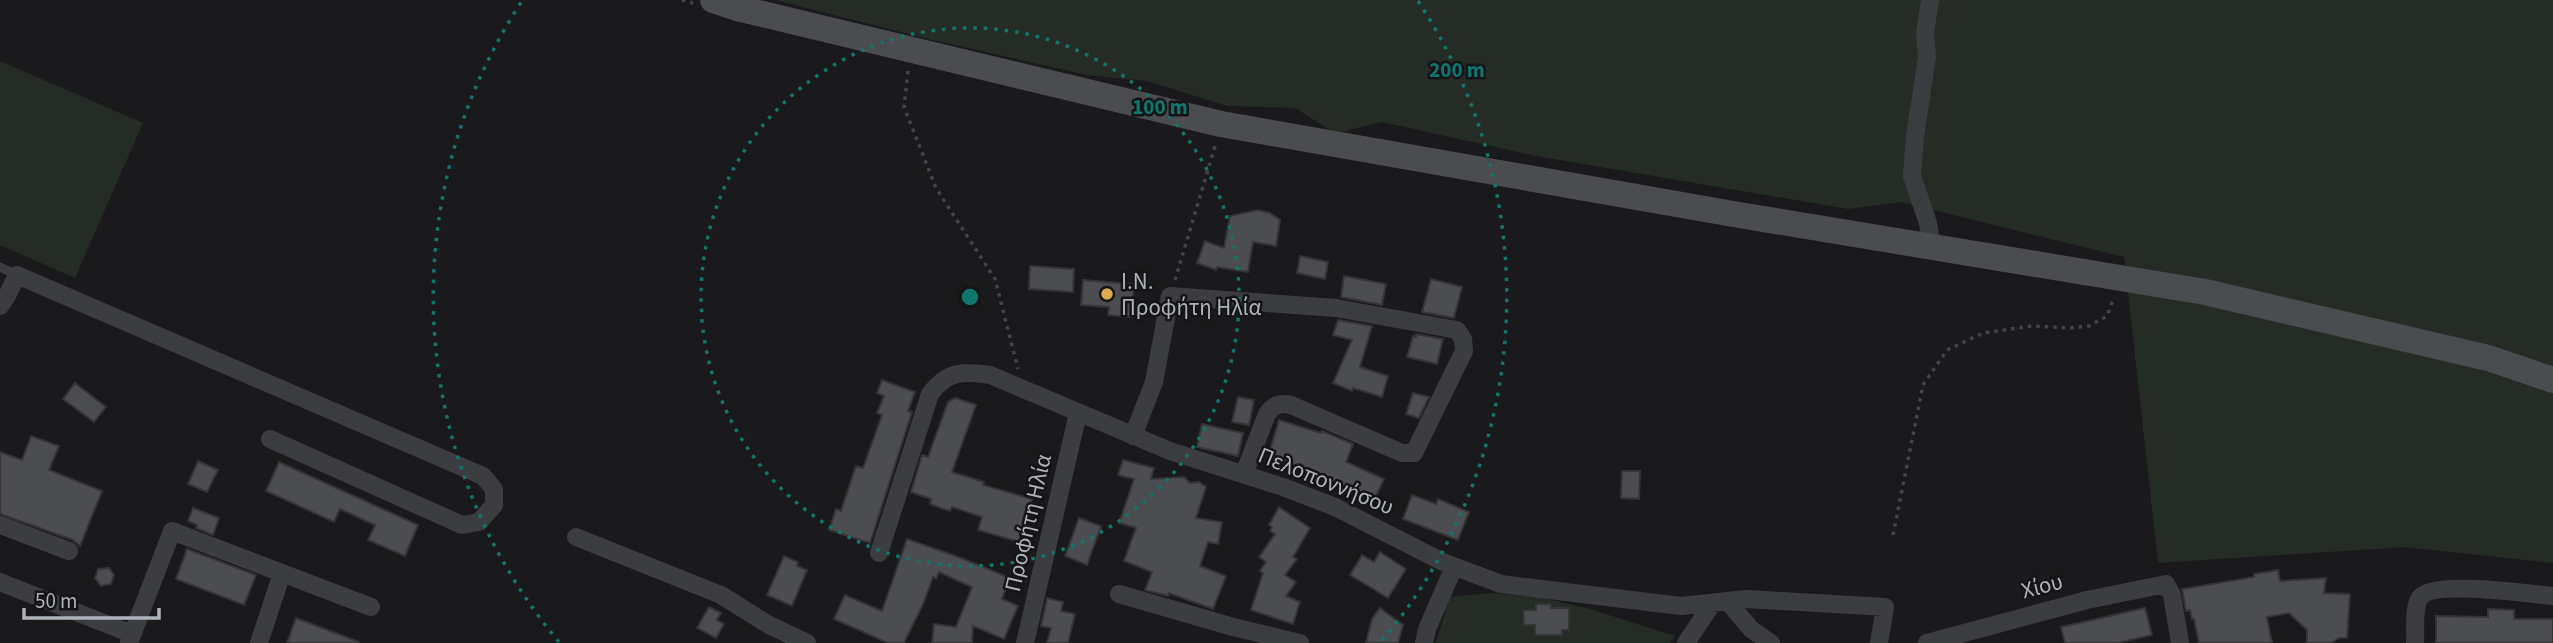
<svg xmlns="http://www.w3.org/2000/svg" width="2553" height="643" viewBox="0 0 2553 643" font-family="'Source Sans 3',sans-serif">
<style>
.green{fill:#252c26}
.building{fill:#4c4d51;stroke:#353538;stroke-width:2}
.lines{fill:none;stroke-linecap:round;stroke-linejoin:round}
.path{stroke:#424448;stroke-width:3.5;stroke-dasharray:3.5 5;stroke-linecap:butt}
.lane{stroke:#3c3d41;stroke-width:9}
.street{stroke:#3c3d41;stroke-width:18}
.secondary{stroke:#4a4c50;stroke-width:26}
.ring{fill:none;stroke:#0f766e;stroke-width:3.5;stroke-dasharray:3.5 7}
.poi-dot{fill:#ddac51;stroke:#151517;stroke-width:2.5}
.labels{text-anchor:middle;dominant-baseline:central;stroke-width:5;stroke-linejoin:round;paint-order:stroke}
.poi-label{font-size:23px;fill:#aeb2ba;stroke:#151517;text-anchor:start}
.street-label{font-size:23px;fill:#aeb2ba;stroke:#151517}
.centre{fill:#0f766e;stroke:#151517;stroke-width:3.5}
.ring-label{font-size:21px;text-anchor:middle;font-weight:bold;fill:#0f766e;stroke:#151517;stroke-width:5;stroke-linejoin:round;paint-order:stroke}
</style>
<rect width="100%" height="100%" fill="#1a1a1c"/>
<!-- green -->
<path class="green" d="M776,0H2553V563L2405,547L2158,563L2124,257L1901,202L1848,209L1536,156L1382,122L1335,133L1295,108L1227,106L1147,81L1087,75L924,38Z
M0,61L143,123L75,278L0,245Z
M1491,593L1539,597L1590,609L1675,636L1670,643H1436L1450,597Z"/>
<!-- building -->
<path class="building" d="M1258,210L1270,213L1280,220L1276,246L1253,242L1248,272L1217,267L1216,270L1197,263L1205,241L1224,248L1230,216Z
M1300,256L1328,262L1325,279L1297,273Z
M1030,266L1074,269L1073,292L1029,289Z
M1344,276L1386,284L1382,305L1341,297Z
M1431,279L1462,287L1454,318L1422,312Z
M1083,280L1134,284L1131,317L1108,315L1109,307L1081,305Z
M1338,320L1372,326L1360,367L1388,376L1382,397L1353,388L1352,391L1333,383L1352,340L1333,335Z
M1416,334L1443,339L1437,364L1407,357L1413,336L1416,337Z
M882,380L915,392L908,411L912,412L870,543L829,530L836,509L841,511L856,466L863,468L882,415L877,413L884,396L877,393Z
M75,383L106,407L94,422L63,399Z
M1413,393L1429,397L1419,418L1406,414Z
M1238,397L1254,400L1249,425L1232,422Z
M955,398L976,405L952,472L984,482L983,485L1032,499L1020,542L978,530L982,517L952,507L950,511L930,504L931,499L911,492L922,455L928,457L948,402Z
M1279,420L1321,433L1322,431L1353,444L1346,462L1384,479L1374,500L1306,469L1268,457Z
M1202,424L1243,433L1238,456L1197,447Z
M31,436L59,446L49,470L102,491L80,546L73,540L0,514V452L22,460Z
M1123,460L1154,468L1151,479L1184,477L1190,483L1199,482L1206,487L1196,518L1222,522L1218,544L1208,542L1200,566L1226,576L1213,609L1169,593L1168,596L1145,590L1152,572L1124,561L1136,528L1119,523L1134,479L1118,475Z
M198,461L218,470L207,492L188,484Z
M279,462L418,525L405,556L368,540L375,525L340,509L334,522L266,491Z
M1622,471H1640L1639,499L1621,498Z
M1412,495L1436,504L1438,499L1469,512L1458,540L1403,519Z
M1279,507L1310,528L1293,557L1297,559L1285,575L1296,582L1286,596L1300,602L1293,624L1251,610L1263,573L1260,571L1266,562L1259,557L1275,534L1270,531L1272,527L1269,525Z
M193,508L219,518L213,535L196,528L197,525L188,521Z
M1079,518L1101,526L1087,565L1065,556Z
M907,539L961,558L1010,578L1002,599L1018,606L1004,639L973,626L972,643H932L934,624L956,627L972,587L939,572L936,579L933,577L923,604L904,643H888L834,619L845,595L882,611Z
M187,549L256,575L244,605L176,579Z
M1380,552L1406,569L1388,598L1350,575L1362,555L1374,562Z
M784,556L798,562L797,566L807,570L792,606L767,595Z
M109,568L114,575L111,584L101,586L95,578L98,569Z
M2278,570L2280,581L2326,578L2324,593L2350,594L2347,638H2339L2331,643H2307V630L2289,613L2267,617L2272,643H2199L2194,619H2192L2190,610L2186,611L2182,589L2254,577V574Z
M1047,598L1063,602L1061,611L1075,614L1068,643H1047L1051,628L1041,626Z
M1536,604H1551V608H1569V630H1562V635H1535V625H1524L1523,610H1536Z
M709,607L721,613L717,620L724,624L716,638L697,628Z
M1380,608L1403,625L1398,643H1366L1372,619Z
M2145,608L2152,635L2117,643H2065L2061,627Z
M2488,609L2514,610V619H2553V643H2436V616L2488,617Z
M296,618L359,642L358,643H287Z"/>
<g class="lines">
<!-- path -->
<path class="path" d="M682,0L693,3
M908,71L904,107L936,188L995,279L1018,369
M1175,280L1216,143
M1893,535L1923,385L1947,350L1983,333L2032,326L2070,328L2089,326L2107,316L2114,297"/>
<!-- lane -->
<path class="lane" d="M0,267L17,275"/>
<!-- street -->
<path class="street" d="M1930,0L1925,33L1927,57L1915,136L1912,176L1928,223L1932,247
M0,306L7,296L17,275L483,476L494,489V505L479,522L462,525L270,439
M1133,436L1154,382L1170,296L1336,308L1457,330L1463,339L1464,351L1414,453H1402L1291,405C1280,402 1273,405 1267,414L1244,474
M0,525L69,551
M576,537L721,595L769,625L807,643
M879,553L930,394C947,371 963,371 990,375L1170,451L1283,487L1335,507L1445,563L1501,584L1681,606L1747,599L1885,607L1879,643
M0,582L132,634
M1119,594L1233,627L1300,643
M1728,602L1751,629L1771,643
M129,643L172,531L371,607
M259,643L282,573
M1025,643L1078,413
M1424,643L1427,629L1454,567
M1686,643L1712,604
M1927,643L2087,600L2166,584L2172,595L2180,643
M2415,643C2416,631 2413,610 2419,599C2430,579 2530,594 2553,596"/>
<!-- secondary -->
<path class="secondary" d="M713,0L737,8L1221,124L1739,215L2205,292L2488,358L2553,380"/>
</g>
<!-- distance rings -->
<g class="ring">
<circle cx="970" cy="297" r="269"/>
<path d="M559 642A537 537 0 0 1 522 1M1418 1A537 537 0 0 1 1381 642"/>
</g>
<!-- markers -->
<circle class="poi-dot" cx="1107" cy="294" r="7"/>
<g class="labels">
<!-- poi labels -->
<g class="poi-label">
<text x="1121" y="281">Ι.Ν.<tspan x="1121" dy="26">Προφήτη Ηλία</tspan></text>
</g>
<!-- street labels -->
<g class="street-label">
<text transform="translate(1326 481) rotate(22)">Πελοποννήσου</text>
<text transform="translate(1028 523) rotate(-77)">Προφήτη Ηλία</text>
<text transform="translate(2042 586) rotate(-15)">Χίου</text>
</g>
</g>
<circle cx="970" cy="297" r="10" class="centre"/>
<g class="ring-label">
<text x="1457" y="77">200 m</text>
<text x="1160" y="114">100 m</text>
</g>
<!-- scale -->
<path d="M24 608v10h135v-10" fill="none" stroke="#aeb2ba" stroke-width="3.5"/>
<text x="35" y="608" font-size="21" fill="#aeb2ba" stroke="#151517" stroke-width="5" paint-order="stroke">50 m</text>
</svg>
